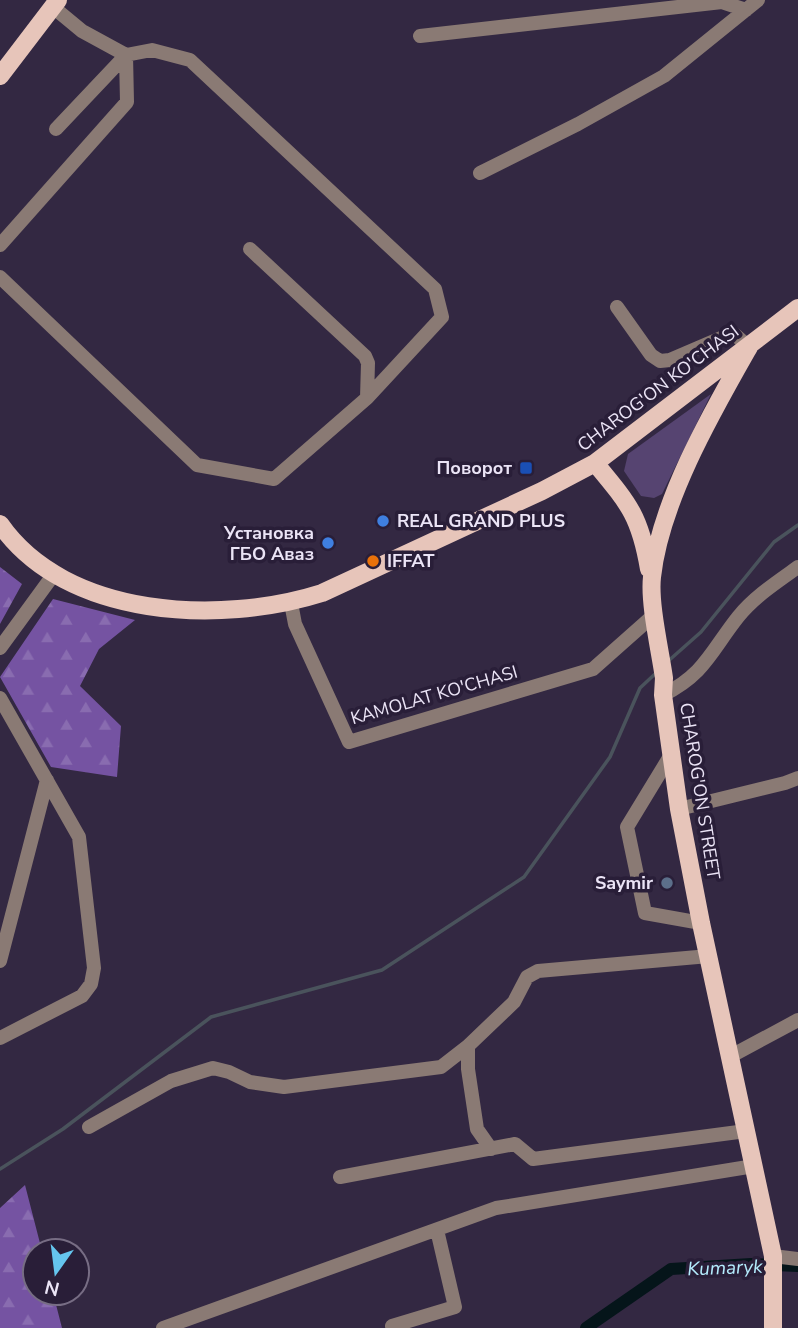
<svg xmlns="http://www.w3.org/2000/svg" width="798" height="1328" viewBox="0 0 798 1328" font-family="'Nunito Sans',sans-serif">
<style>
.grass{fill:#564471}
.forest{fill:url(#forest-firs)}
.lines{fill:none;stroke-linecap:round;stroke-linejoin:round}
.stream{stroke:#4a535c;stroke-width:3.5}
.canal{stroke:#05151a;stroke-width:12}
.minor{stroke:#8a7a74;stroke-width:14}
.major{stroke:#e7c5ba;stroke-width:18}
.transit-dot{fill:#1a4fb4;stroke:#291e38;stroke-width:2.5}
.shop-dot{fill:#3f7fe0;stroke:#291e38;stroke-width:2.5}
.food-dot{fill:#e8710a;stroke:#291e38;stroke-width:2.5}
.service-dot{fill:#5c6f8a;stroke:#291e38;stroke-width:2.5}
.labels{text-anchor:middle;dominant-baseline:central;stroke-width:7;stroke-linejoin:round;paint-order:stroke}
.street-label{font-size:18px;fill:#ebe4f6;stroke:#291e38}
.poi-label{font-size:18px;font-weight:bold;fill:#ebe4f6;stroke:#291e38;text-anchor:end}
.water-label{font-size:19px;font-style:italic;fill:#b4ecfd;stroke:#291e38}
</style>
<defs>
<pattern id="forest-firs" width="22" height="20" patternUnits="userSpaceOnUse" patternTransform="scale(1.75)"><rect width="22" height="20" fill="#7553a2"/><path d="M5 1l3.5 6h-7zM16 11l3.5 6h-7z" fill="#896cb0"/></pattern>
</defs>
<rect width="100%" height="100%" fill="#332842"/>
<!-- grass -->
<path class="grass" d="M711,394L662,494L654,498L641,496L624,471L628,454Z"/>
<!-- forest -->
<path class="forest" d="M0,567L22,584L0,624Z
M53,599L135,620L99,649L80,686L121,726L117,777L51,767L0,677Z
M25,1185L42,1251H35V1293H53L62,1328H0V1208Z"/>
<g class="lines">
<!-- stream -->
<path class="stream" d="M666,663L701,632L774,542L798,525
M0,1169L63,1129L211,1017L382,970L524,877L610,757L640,688L656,673"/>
<!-- canal -->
<path class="canal" d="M586,1328L671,1269L751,1264L798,1266"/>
<!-- minor -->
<path class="minor" d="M420,36L722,2L746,10
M480,173L578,124L664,76L758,0
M0,245L127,102L126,55L82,31L53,7
M250,249L365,356L368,363L367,398
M0,277L197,465L274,479L367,398L442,317L435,289L190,60L152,50L126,55L56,129
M617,307L651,355L660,361L670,360L733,333L749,347
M291,603L295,624L349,742L593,669L655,614
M0,648L54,574
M663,695C705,674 711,651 738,617C754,597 777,582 798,567
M0,698L79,837L94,968L91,984L82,996L0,1038
M672,753L627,827L645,913L701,923
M679,809L785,783L798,778
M0,961L47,780
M468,1046V1069L477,1129L491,1149
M731,1056L798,1020
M89,1127L171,1081L213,1068L229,1072L250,1082L284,1087L441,1067L468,1046L514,1002L527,977L538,971L709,956
M340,1177L515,1144L533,1159L746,1131
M773,1256L798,1259
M163,1328L496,1208L754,1166
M393,1328L392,1326L455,1307L437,1230"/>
<!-- major -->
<path class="major" d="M0,76L58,0
M749,347C712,412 660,502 652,577C649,603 660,650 664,678L663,695L679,809L701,923L773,1256V1328
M595,463C629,504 640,516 649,569
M0,524C66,619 221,625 322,593L542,491L595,463L798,308"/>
</g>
<!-- markers -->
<rect class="transit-dot" x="519" y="461" width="14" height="14" rx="3.5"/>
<g class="shop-dot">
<circle cx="383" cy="521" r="7"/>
<circle cx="328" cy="543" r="7"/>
</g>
<circle class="food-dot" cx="373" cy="561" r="7"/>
<circle class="service-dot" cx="667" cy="883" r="7"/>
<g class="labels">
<!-- street labels -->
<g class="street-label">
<text transform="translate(658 388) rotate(-37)">CHAROG'ON KO'CHASI</text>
<text transform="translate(434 695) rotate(-16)">KAMOLAT KO'CHASI</text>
<text transform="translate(700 791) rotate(81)">CHAROG'ON STREET</text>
</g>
<!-- poi labels -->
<g class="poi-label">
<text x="512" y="468">Поворот</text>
<text x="397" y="521" text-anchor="start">REAL GRAND PLUS</text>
<text x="314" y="533">Установка<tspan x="314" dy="21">ГБО Аваз</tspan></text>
<text x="387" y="561" text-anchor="start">IFFAT</text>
<text x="653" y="883">Saymir</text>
</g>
<!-- water labels -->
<g class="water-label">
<text transform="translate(725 1268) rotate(-2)">Kumaryk</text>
</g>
</g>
<!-- north arrow -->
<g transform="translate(56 1272) rotate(194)"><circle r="33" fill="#291e38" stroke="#776d84" stroke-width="2"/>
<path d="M0-5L12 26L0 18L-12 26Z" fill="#65c5ee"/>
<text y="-10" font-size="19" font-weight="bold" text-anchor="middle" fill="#ebe4f6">N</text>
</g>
</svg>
